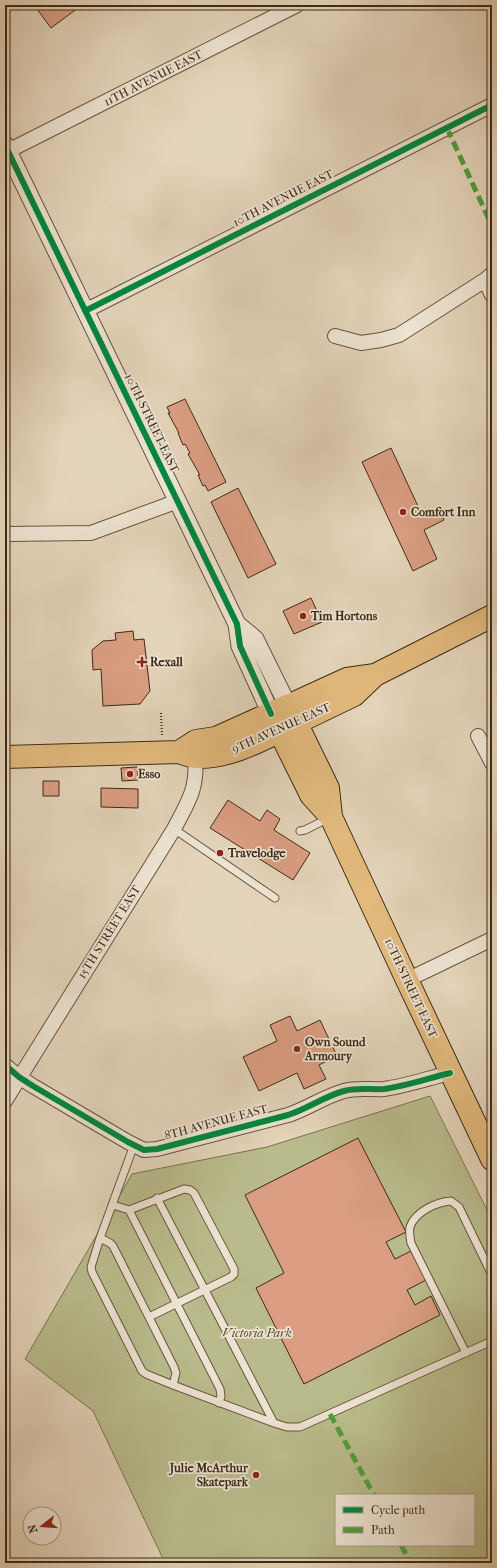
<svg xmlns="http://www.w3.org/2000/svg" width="497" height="1568" viewBox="0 0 497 1568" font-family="'IM FELL French Canon',serif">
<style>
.green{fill:#b9bb8c;stroke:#7a7250;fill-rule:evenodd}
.building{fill:#db9e82;stroke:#3c2a15}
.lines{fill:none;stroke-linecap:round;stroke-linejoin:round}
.service-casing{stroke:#66543e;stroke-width:9}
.minor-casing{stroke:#66543e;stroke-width:16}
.tertiary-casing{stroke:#66543e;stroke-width:19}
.primary-casing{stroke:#3c2a15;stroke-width:24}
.trunk-casing{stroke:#3c2a15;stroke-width:24}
.path{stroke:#3c2a15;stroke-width:2;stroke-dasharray:1 2;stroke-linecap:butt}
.service{stroke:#ede3d2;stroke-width:7}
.minor{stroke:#ede3d2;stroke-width:14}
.tertiary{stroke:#ede3d2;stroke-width:17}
.primary{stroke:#e2ba7d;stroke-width:22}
.trunk{stroke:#e2ba7d;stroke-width:22}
.quiet{stroke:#529c3d;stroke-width:5;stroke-dasharray:10 5;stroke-linecap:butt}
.cycleway-casing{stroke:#ede3d2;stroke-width:8}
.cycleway{stroke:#00873e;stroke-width:6}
.poi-dot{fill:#8f2418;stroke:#ede3d2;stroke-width:1.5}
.labels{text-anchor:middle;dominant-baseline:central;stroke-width:3.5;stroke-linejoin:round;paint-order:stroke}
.street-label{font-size:12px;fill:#3c2a15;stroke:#ede3d2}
.poi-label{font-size:12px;font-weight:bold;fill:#3c2a15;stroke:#ede3d2;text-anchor:start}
.park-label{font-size:12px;font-style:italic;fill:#55472d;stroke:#ede3d2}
</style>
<rect width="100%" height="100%" fill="#e4d4ba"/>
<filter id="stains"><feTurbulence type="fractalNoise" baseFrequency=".005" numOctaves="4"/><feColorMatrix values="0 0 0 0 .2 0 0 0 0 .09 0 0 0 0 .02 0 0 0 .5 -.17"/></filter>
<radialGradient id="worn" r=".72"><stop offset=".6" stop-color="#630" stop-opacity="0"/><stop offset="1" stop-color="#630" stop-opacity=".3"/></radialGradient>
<!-- green -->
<path class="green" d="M430,1096L492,1220V1563H165L93,1411L25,1359L132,1174L267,1147ZM336,1495H474V1545H336Z"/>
<!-- building -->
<path class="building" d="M34,5H82L51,28Z
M185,399L226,482L208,491L205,485L203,486L198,475H200L188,454L190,453L185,444L183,445L178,433H179L168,413H170L167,407Z
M391,448L423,517L439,509L444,520L424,530L437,559L413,571L362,462Z
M238,488L276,564L248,578L211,502Z
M311,598L322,622L294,634L283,611Z
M133,631L134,640L144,639L150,691L140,704L103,706L101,669L93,670L92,650L103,641L116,640L115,633Z
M137,767L138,780L122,781L121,768Z
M43,781H59V796H43Z
M101,788L138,789V808L101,807Z
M228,800L260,821L267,810L280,819L274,830L310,853L293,880L210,828Z
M290,1016L297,1031L320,1020L337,1056L319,1065L326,1079L304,1089L297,1073L259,1091L243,1057L277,1041L270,1025Z
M358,1138L406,1232L386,1242L395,1259L411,1251L426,1280L407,1290L415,1305L431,1296L440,1315L304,1384L256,1288L284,1273L245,1195Z"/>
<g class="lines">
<!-- service casing -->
<g class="service-casing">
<path id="service" d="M174,829L275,898
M300,831L305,830L329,818
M134,1145L100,1238L91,1267L92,1272L142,1371L146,1374L173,1385L274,1423
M157,1198L274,1423L287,1427H300L492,1341
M113,1205L129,1210L184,1189L190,1190L194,1193L234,1269V1274L231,1277L149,1317
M129,1210L220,1389L221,1396L219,1403
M100,1238L110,1243L113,1246L174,1367L176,1373L173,1385
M466,1353L411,1243C410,1238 409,1232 410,1227C415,1212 436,1202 451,1201L459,1207L492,1275"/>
</g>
<!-- minor casing -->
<g class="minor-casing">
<path id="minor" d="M8,151L297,5
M485,280L492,295
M85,311L492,105
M335,336L361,343L381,340L399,335L485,280L492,274
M5,534L91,533L178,501
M478,736L492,763
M407,980L492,939
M5,1065L19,1077L33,1086L128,1142L144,1150L157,1149L288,1115C307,1109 325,1096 344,1091C358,1087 371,1090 384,1089C406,1086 429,1078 450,1073
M5,1101L174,829C188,802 198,789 195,757"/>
</g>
<!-- tertiary casing -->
<g class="tertiary-casing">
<path id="tertiary" d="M5,145L237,624L240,646L271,714
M237,624L255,639L288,706"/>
</g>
<!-- primary casing -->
<g class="primary-casing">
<path id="primary" d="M179,752L196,741L216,738L287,706
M5,757L179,752C185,754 191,757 197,757C232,758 265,738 296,723
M331,817L407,980L492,1159"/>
</g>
<!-- trunk casing -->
<g class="trunk-casing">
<path id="trunk" d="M271,714L311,795L331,817
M296,723L354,695L375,675L492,616
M331,817L328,788L288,706L347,679L375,675"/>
</g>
<!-- path -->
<path class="path" d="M161,713L162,736"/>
<!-- service -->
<use href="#service" class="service"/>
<!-- minor -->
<use href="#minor" class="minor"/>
<!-- tertiary -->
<use href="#tertiary" class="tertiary"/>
<!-- primary -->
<use href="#primary" class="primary"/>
<!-- trunk -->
<use href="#trunk" class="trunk"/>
<!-- quiet -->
<path class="quiet" d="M447,128L492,226
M330,1414L374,1495
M401,1545L411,1563"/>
<!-- cycleway casing -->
<g class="cycleway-casing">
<path id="cycleway" d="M5,145L237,624L240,646L271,714
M85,311L492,105
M5,1065L19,1077L33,1086L128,1142L144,1150L157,1149L288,1115C307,1109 325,1096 344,1091C358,1087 371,1090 384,1089C406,1086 429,1078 450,1073"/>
</g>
<!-- cycleway -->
<use href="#cycleway" class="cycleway"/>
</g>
<!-- markers -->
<g class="poi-dot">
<circle cx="403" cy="512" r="4"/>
<circle cx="303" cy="616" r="4"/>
<path d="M140 656h4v4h4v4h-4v4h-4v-4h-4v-4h4z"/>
<circle cx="130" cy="774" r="4"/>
<circle cx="220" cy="853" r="4"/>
<circle cx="297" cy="1049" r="4"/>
<circle cx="256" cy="1475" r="4"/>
</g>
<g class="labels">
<!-- street labels -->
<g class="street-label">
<text transform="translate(153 78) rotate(-27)">11TH AVENUE EAST</text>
<text transform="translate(283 198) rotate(-27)">10TH AVENUE EAST</text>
<text transform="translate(152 423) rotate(64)">10TH STREET EAST</text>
<text transform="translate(281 728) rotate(-24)">9TH AVENUE EAST</text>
<text transform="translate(109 932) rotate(-58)">15TH STREET EAST</text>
<text transform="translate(411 988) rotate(65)">10TH STREET EAST</text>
<text transform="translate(216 1122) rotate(-15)">8TH AVENUE EAST</text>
</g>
<!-- poi labels -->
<g class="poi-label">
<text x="411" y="512">Comfort Inn</text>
<text x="311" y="616">Tim Hortons</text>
<text x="150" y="662">Rexall</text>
<text x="138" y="774">Esso</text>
<text x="228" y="853">Travelodge</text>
<text x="305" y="1042">Own Sound<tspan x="305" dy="14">Armoury</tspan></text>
<text x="248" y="1468" text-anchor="end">Julie McArthur<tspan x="248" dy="14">Skatepark</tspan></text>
</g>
<!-- park labels -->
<g class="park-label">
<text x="257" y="1333">Victoria Park</text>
</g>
</g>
<!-- margin -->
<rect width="497" height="1568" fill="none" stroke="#e4d4ba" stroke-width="20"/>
<rect x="6" y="6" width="485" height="1556" fill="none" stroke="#3c2a15" stroke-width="2"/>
<rect x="10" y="10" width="477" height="1548" fill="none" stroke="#3c2a15"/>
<!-- legend -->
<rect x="335" y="1494" width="140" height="52" fill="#ede3d2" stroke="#a69986"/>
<rect x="343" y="1507" width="20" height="6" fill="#00873e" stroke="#a69986"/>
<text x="371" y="1514" font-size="12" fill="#3c2a15">Cycle path</text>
<rect x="343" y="1527" width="20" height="6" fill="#529c3d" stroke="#a69986"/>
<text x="371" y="1534" font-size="12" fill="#3c2a15">Path</text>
<!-- north arrow -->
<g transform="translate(42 1526) rotate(253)"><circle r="19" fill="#ede3d2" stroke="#a69986"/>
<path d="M0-3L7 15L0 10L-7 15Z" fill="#8f2418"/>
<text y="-6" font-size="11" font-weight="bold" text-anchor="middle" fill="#3c2a15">N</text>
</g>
<rect width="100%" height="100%" filter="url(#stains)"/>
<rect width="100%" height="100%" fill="url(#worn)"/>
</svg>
